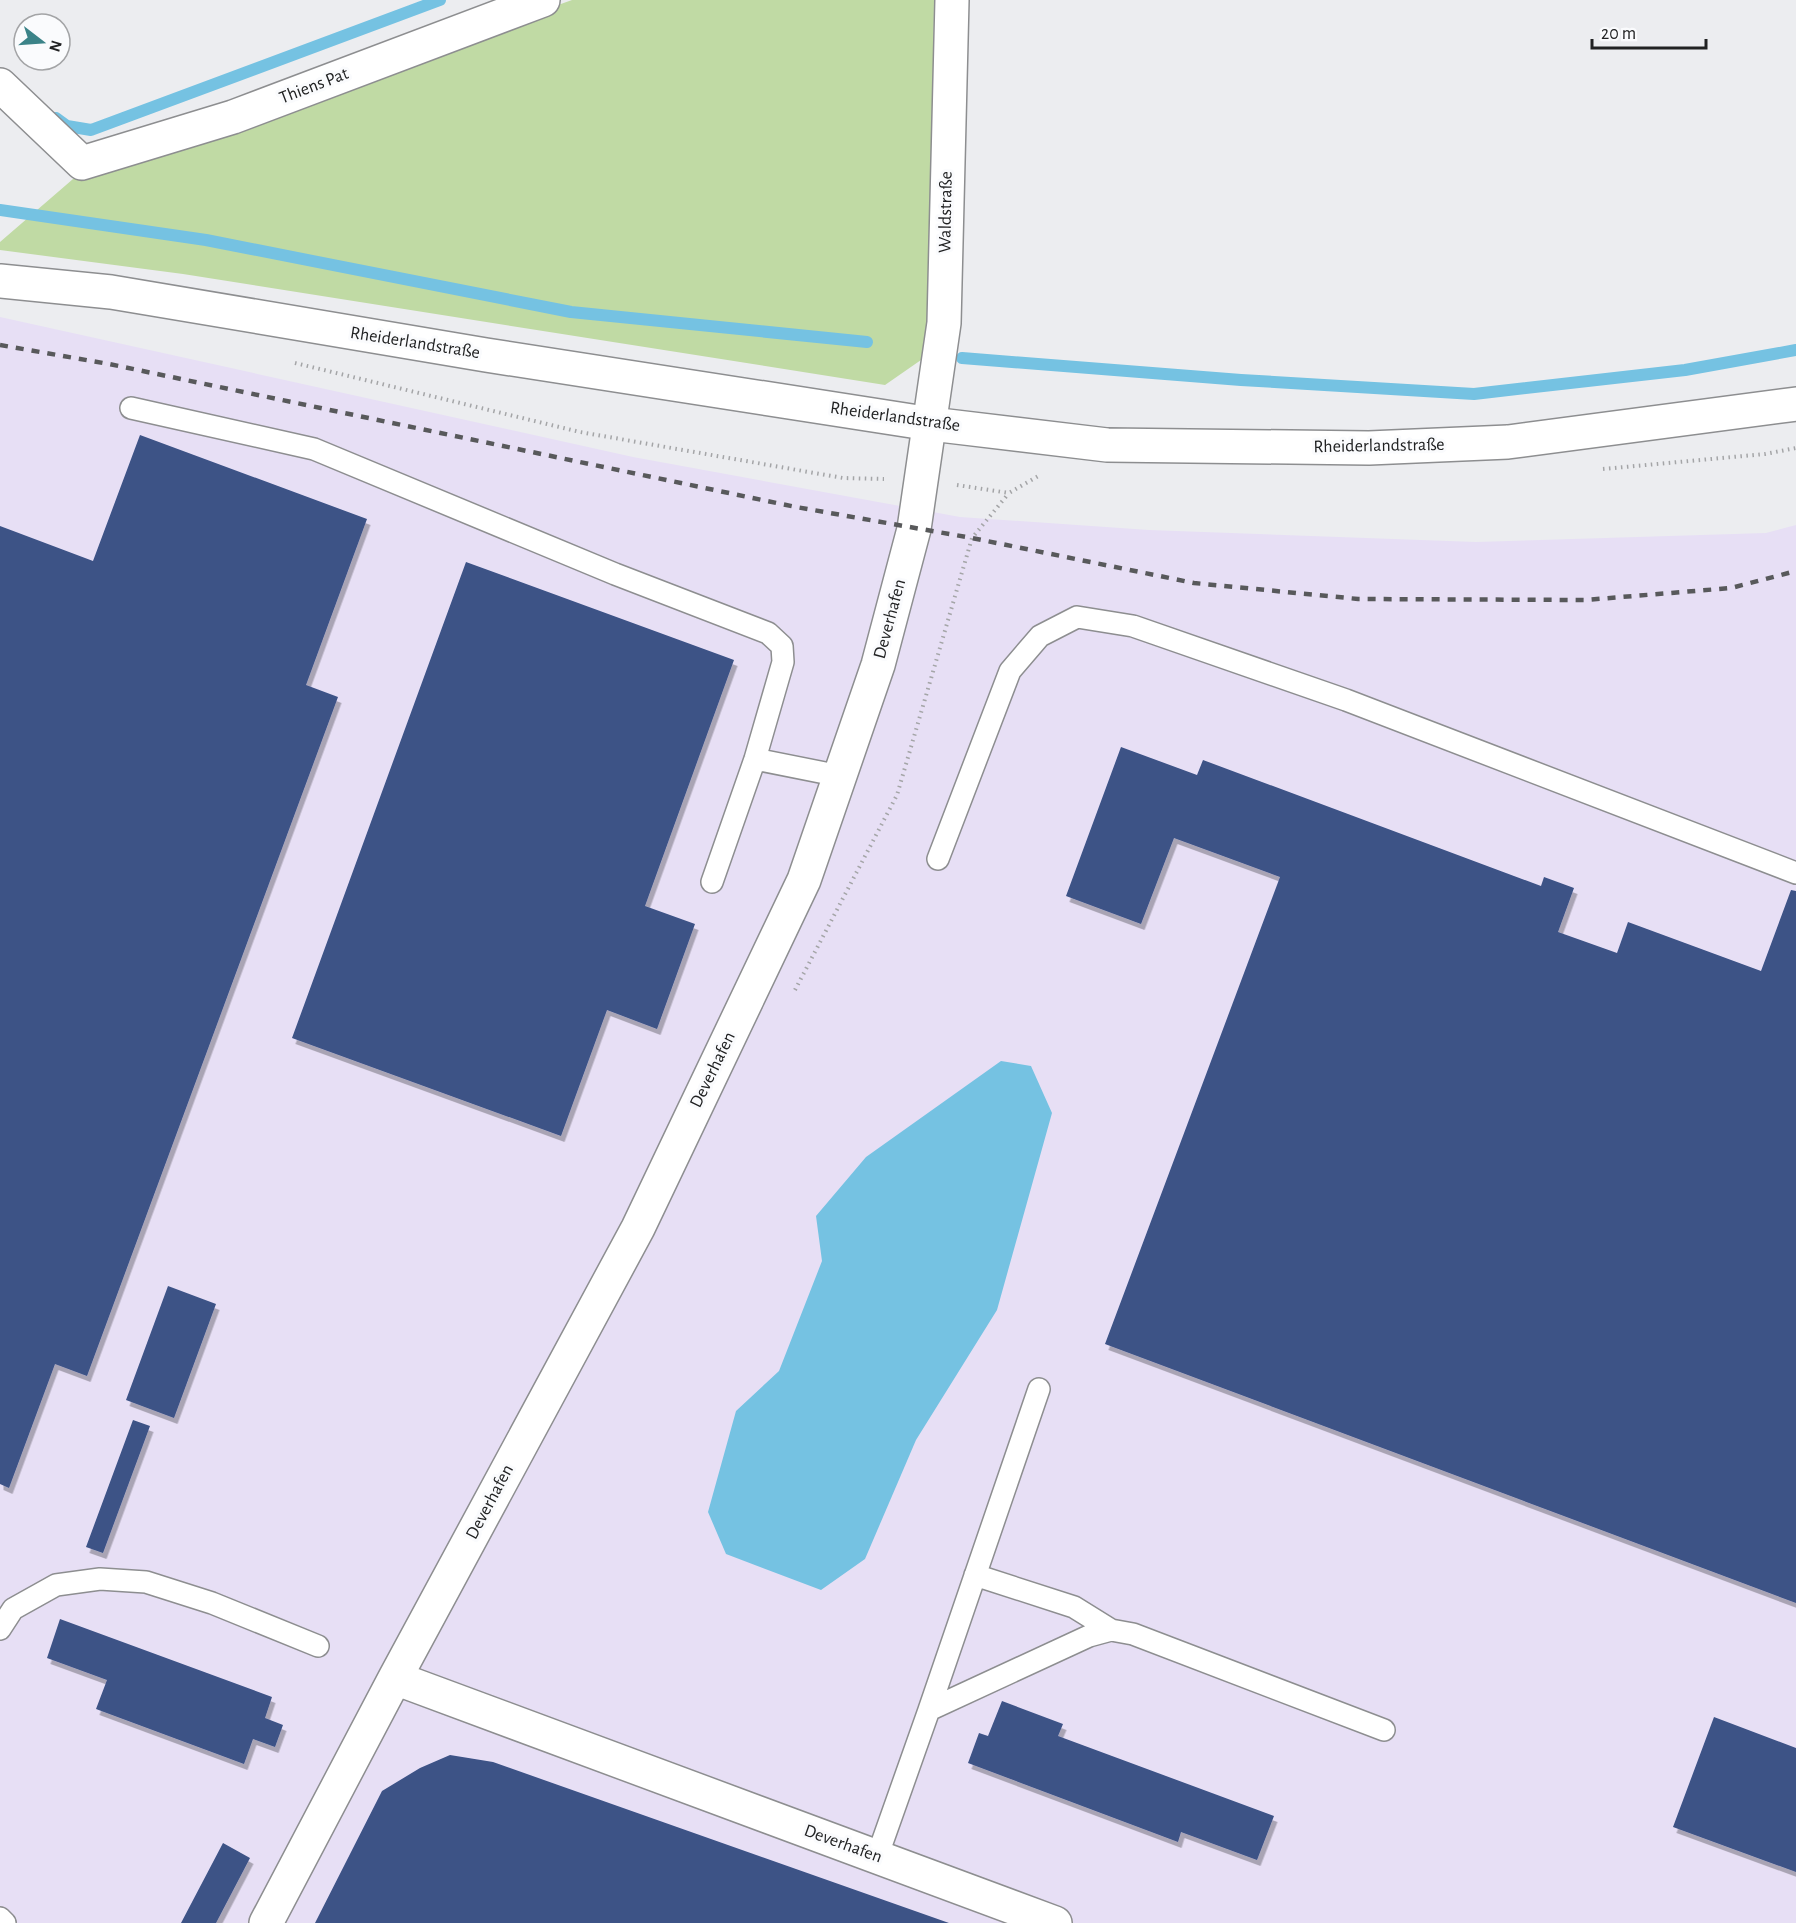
<svg xmlns="http://www.w3.org/2000/svg" width="1796" height="1923" viewBox="0 0 1796 1923" font-family="'Alegreya Sans',sans-serif">
<style>
.industrial{fill:#e7dff5}
.green{fill:#c0daa4}
.water{fill:#75c2e2}
.lines{fill:none;stroke-linecap:round;stroke-linejoin:round}
.stream{stroke:#75c2e2;stroke-width:12}
.building{fill:#3c5286;filter:url(#shadow)}
.service-casing{stroke:#8d8e90;stroke-width:24}
.minor-casing{stroke:#8d8e90;stroke-width:36}
.secondary-casing{stroke:#8d8e90;stroke-width:36}
.path{stroke:#a4a5a7;stroke-width:4;stroke-dasharray:1.5 4.5;stroke-linecap:butt}
.service{stroke:#fff;stroke-width:21}
.minor{stroke:#fff;stroke-width:33}
.secondary{stroke:#fff;stroke-width:33}
.rail{stroke:#58595b;stroke-width:4.5;stroke-dasharray:8 8;stroke-linecap:butt}
.labels{text-anchor:middle;dominant-baseline:central;stroke-width:6;stroke-linejoin:round;paint-order:stroke}
.street-label{font-size:18px;fill:#212223;stroke:#fafbfd}
</style>
<defs>
<filter id="shadow"><feDropShadow dx="3.5" dy="6" stdDeviation="0" flood-color="#0004"/></filter>
</defs>
<rect width="100%" height="100%" fill="#ecedf0"/>
<!-- industrial -->
<path class="industrial" d="M0,317L633,457L960,517L1149,530L1476,542L1766,533L1796,525V1923H0Z"/>
<!-- green -->
<path class="green" d="M572,0H934L931,314L921,360L885,385L183,274L0,250V242L73,179Z"/>
<!-- water -->
<path class="water" d="M1001,1061L1031,1066L1052,1113L997,1310L916,1440L865,1559L821,1590L726,1554L708,1512L736,1411L779,1371L822,1261L816,1216L866,1157Z"/>
<g class="lines">
<!-- stream -->
<path class="stream" d="M56,118L67,126L91,130L440,0
M0,210L206,240L571,312L867,342
M962,358L1241,380L1474,394L1685,370L1796,350"/>
</g>
<!-- building -->
<path class="building" d="M140,435L367,519L306,685L338,697L87,1376L55,1364L9,1488L0,1484V526L93,561Z
M466,562L734,660L645,906L695,924L657,1029L607,1010L561,1136L292,1038Z
M1121,747L1197,775L1203,760L1541,886L1544,877L1574,888L1558,932L1617,953L1628,922L1761,971L1791,890L1796,891V1603L1105,1344L1280,877L1174,838L1141,924L1066,896Z
M168,1286L216,1304L174,1418L126,1400Z
M133,1420L150,1426L103,1553L86,1547Z
M60,1619L272,1697L265,1718L283,1725L275,1747L253,1739L244,1764L96,1709L107,1680L47,1658Z
M1002,1701L1063,1724L1058,1736L1274,1816L1257,1860L1181,1832L1178,1842L968,1763L979,1733L988,1736Z
M1714,1717L1796,1748V1872L1673,1827Z
M450,1755L493,1762L949,1923H315L382,1791L420,1768Z
M223,1843L250,1858L216,1923H181Z"/>
<g class="lines">
<!-- service casing -->
<g class="service-casing">
<path id="service" d="M131,408L314,449L615,574L768,633L782,646L783,662L755,759L712,882
M755,759L840,776
M938,859L1010,671L1040,636L1077,617L1133,626L1346,700L1796,873
M975,1575L1074,1607L1111,1630
M0,1629L13,1609L56,1585L100,1579L146,1582L212,1603L318,1646
M929,1710L1039,1389
M877,1857L929,1710L1089,1636L1111,1630L1133,1634L1384,1730
M0,1918L5,1923"/>
</g>
<!-- minor casing -->
<g class="minor-casing">
<path id="minor" d="M0,85L82,163L233,117L543,0
M395,1678L1055,1923
M266,1923L395,1678L638,1228L804,880L878,665L914,529L944,323L952,0"/>
</g>
<!-- secondary casing -->
<g class="secondary-casing">
<path id="secondary" d="M0,281L111,292L486,355L931,424L1107,445L1369,448L1508,442L1796,404"/>
</g>
<!-- path -->
<path class="path" d="M295,363L580,432L843,478L884,479
M1603,469L1765,454L1796,448
M957,485L1009,493L1040,475
M795,990L897,795L972,538L1009,493"/>
<!-- service -->
<use href="#service" class="service"/>
<!-- minor -->
<use href="#minor" class="minor"/>
<!-- secondary -->
<use href="#secondary" class="secondary"/>
<!-- rail -->
<path class="rail" d="M0,345L109,364L796,507L972,538L1194,583L1358,599L1585,600L1731,588L1796,571"/>
</g>
<g class="labels">
<!-- street labels -->
<g class="street-label">
<text transform="translate(314 86) rotate(-21)">Thiens Pat</text>
<text transform="translate(946 212) rotate(-89)">Waldstraße</text>
<text transform="translate(415 343) rotate(9)">Rheiderlandstraße</text>
<text transform="translate(895 417) rotate(8)">Rheiderlandstraße</text>
<text transform="translate(1379 446) rotate(-1)">Rheiderlandstraße</text>
<text transform="translate(890 619) rotate(-75)">Deverhafen</text>
<text transform="translate(713 1070) rotate(-64)">Deverhafen</text>
<text transform="translate(490 1502) rotate(-62)">Deverhafen</text>
<text transform="translate(843 1844) rotate(20)">Deverhafen</text>
</g>
</g>
<!-- north arrow -->
<g transform="translate(42 42) rotate(107)"><circle r="28" fill="#fafbfd" stroke="#a3a4a6" stroke-width="1.5"/>
<path d="M0-4.5L10 22L0 15L-10 22Z" fill="#3b8388"/>
<text y="-9" font-size="16" font-weight="bold" text-anchor="middle" fill="#212223">N</text>
</g>
<!-- scale -->
<path d="M1592 39v9h114v-9" fill="none" stroke="#212223" stroke-width="3"/>
<text x="1601" y="39" font-size="18" fill="#212223" stroke="#fafbfd" stroke-width="4.5" paint-order="stroke">20 m</text>
</svg>
